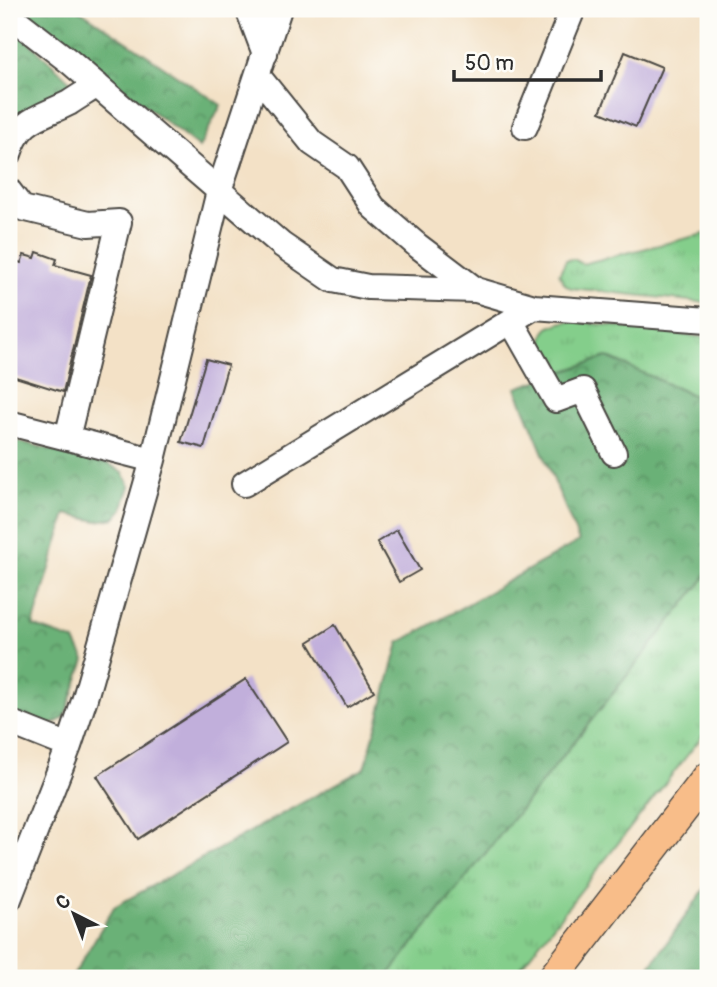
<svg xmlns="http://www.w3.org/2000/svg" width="717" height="987" viewBox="0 0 717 987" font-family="Pangolin,sans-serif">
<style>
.grass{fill:url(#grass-tufts);stroke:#587c5b;stroke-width:2}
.forest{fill:url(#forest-crowns);stroke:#4b6e51;stroke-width:2}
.building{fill:#c1afdb}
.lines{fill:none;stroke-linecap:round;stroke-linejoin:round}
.minor-casing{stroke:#494642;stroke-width:28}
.major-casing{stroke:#494642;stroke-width:33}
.minor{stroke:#fff;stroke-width:24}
.major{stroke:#f8bd89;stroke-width:30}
</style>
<defs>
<pattern id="grass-tufts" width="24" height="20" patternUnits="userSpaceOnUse" patternTransform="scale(1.75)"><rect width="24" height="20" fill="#84ce8b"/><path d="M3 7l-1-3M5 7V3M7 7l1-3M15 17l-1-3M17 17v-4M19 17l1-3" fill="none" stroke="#72b178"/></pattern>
<pattern id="forest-crowns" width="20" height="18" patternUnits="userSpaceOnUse" patternTransform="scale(1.75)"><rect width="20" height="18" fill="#6bb177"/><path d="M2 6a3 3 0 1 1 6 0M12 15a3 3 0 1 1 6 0" fill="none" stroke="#589062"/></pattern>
</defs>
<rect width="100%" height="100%" fill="#fdfcf7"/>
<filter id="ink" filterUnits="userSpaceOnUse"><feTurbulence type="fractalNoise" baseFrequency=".0143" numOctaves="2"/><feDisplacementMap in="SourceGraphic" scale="14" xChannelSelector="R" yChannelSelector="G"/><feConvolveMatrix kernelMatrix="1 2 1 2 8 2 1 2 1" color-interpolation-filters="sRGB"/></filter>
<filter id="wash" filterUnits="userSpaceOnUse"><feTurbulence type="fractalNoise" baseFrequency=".00686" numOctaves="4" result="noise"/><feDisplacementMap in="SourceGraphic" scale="28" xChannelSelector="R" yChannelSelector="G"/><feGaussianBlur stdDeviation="1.57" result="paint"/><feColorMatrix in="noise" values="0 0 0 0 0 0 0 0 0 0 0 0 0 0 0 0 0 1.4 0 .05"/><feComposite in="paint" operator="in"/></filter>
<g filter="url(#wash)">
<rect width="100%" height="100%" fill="#f3e1c6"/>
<!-- grass -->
<path class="grass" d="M708,233V303L571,288L565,284L559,274L566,260L574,259L582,264Z
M574,321L708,338V402L607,357L552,375C543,346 530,324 574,321Z
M708,574V729L512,978H386Z"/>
<!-- forest -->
<path class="forest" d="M9,9H78L221,105L199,148L38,21Z
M9,29L17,31L85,95L22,116L9,112Z
M607,357L708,402V574L386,978H72L114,907L365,768L399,643L579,541L516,388Z
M9,439L109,464L123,473L130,486L122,510L115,518L97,521L66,514L33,626L75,641L85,660L64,718L45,728L9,713Z
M708,884V978H642Z"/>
<g id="blocks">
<!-- building -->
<path class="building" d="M625,52L662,67L636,127L600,112Z
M37,252L57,259L55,265L91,275L63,392L9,375V274L13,260L21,263L24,255L35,258Z
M206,359L228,365L204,448L181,442Z
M397,530L420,570L399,582L377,542Z
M335,625L374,691L347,707L308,642Z
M246,679L287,742L138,839L97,776Z"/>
</g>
</g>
<g filter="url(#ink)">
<use href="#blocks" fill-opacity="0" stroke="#494642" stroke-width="2"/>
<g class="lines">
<!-- minor casing -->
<g class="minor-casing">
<path id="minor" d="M248,9L265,54
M9,19L17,21L70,62L282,245L333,280L368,287L476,290L534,307L708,320
M258,76L312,143L347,167L373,207L418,246L476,290
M525,127L573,9
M9,154C20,118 39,118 69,103C78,97 88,91 97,85
M9,191L22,208L88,224L119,222L67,438
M511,321L556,400L583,390L614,453
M9,423L153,460
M244,484L534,307
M9,722L69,746
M9,899L69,746L85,698L153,460L219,191L279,9"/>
</g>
<!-- major casing -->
<g class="major-casing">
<path id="major" d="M553,978L708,777"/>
</g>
<!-- minor -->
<use href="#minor" class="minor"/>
<!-- major -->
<use href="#major" class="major"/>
</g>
</g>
<!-- margin -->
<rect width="717" height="987" fill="none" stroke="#fdfcf7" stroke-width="35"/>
<!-- north arrow -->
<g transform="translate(74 914) rotate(318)" stroke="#fdfcf7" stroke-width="5" paint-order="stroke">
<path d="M0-5L12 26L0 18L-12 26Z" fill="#2b2b2b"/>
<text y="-10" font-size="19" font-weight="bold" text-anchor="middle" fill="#2b2b2b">С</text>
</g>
<!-- scale -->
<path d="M454 70v10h147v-10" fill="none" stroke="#2b2b2b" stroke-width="3.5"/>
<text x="465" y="70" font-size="21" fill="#2b2b2b" stroke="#fdfcf7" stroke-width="5" paint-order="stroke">50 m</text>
</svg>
